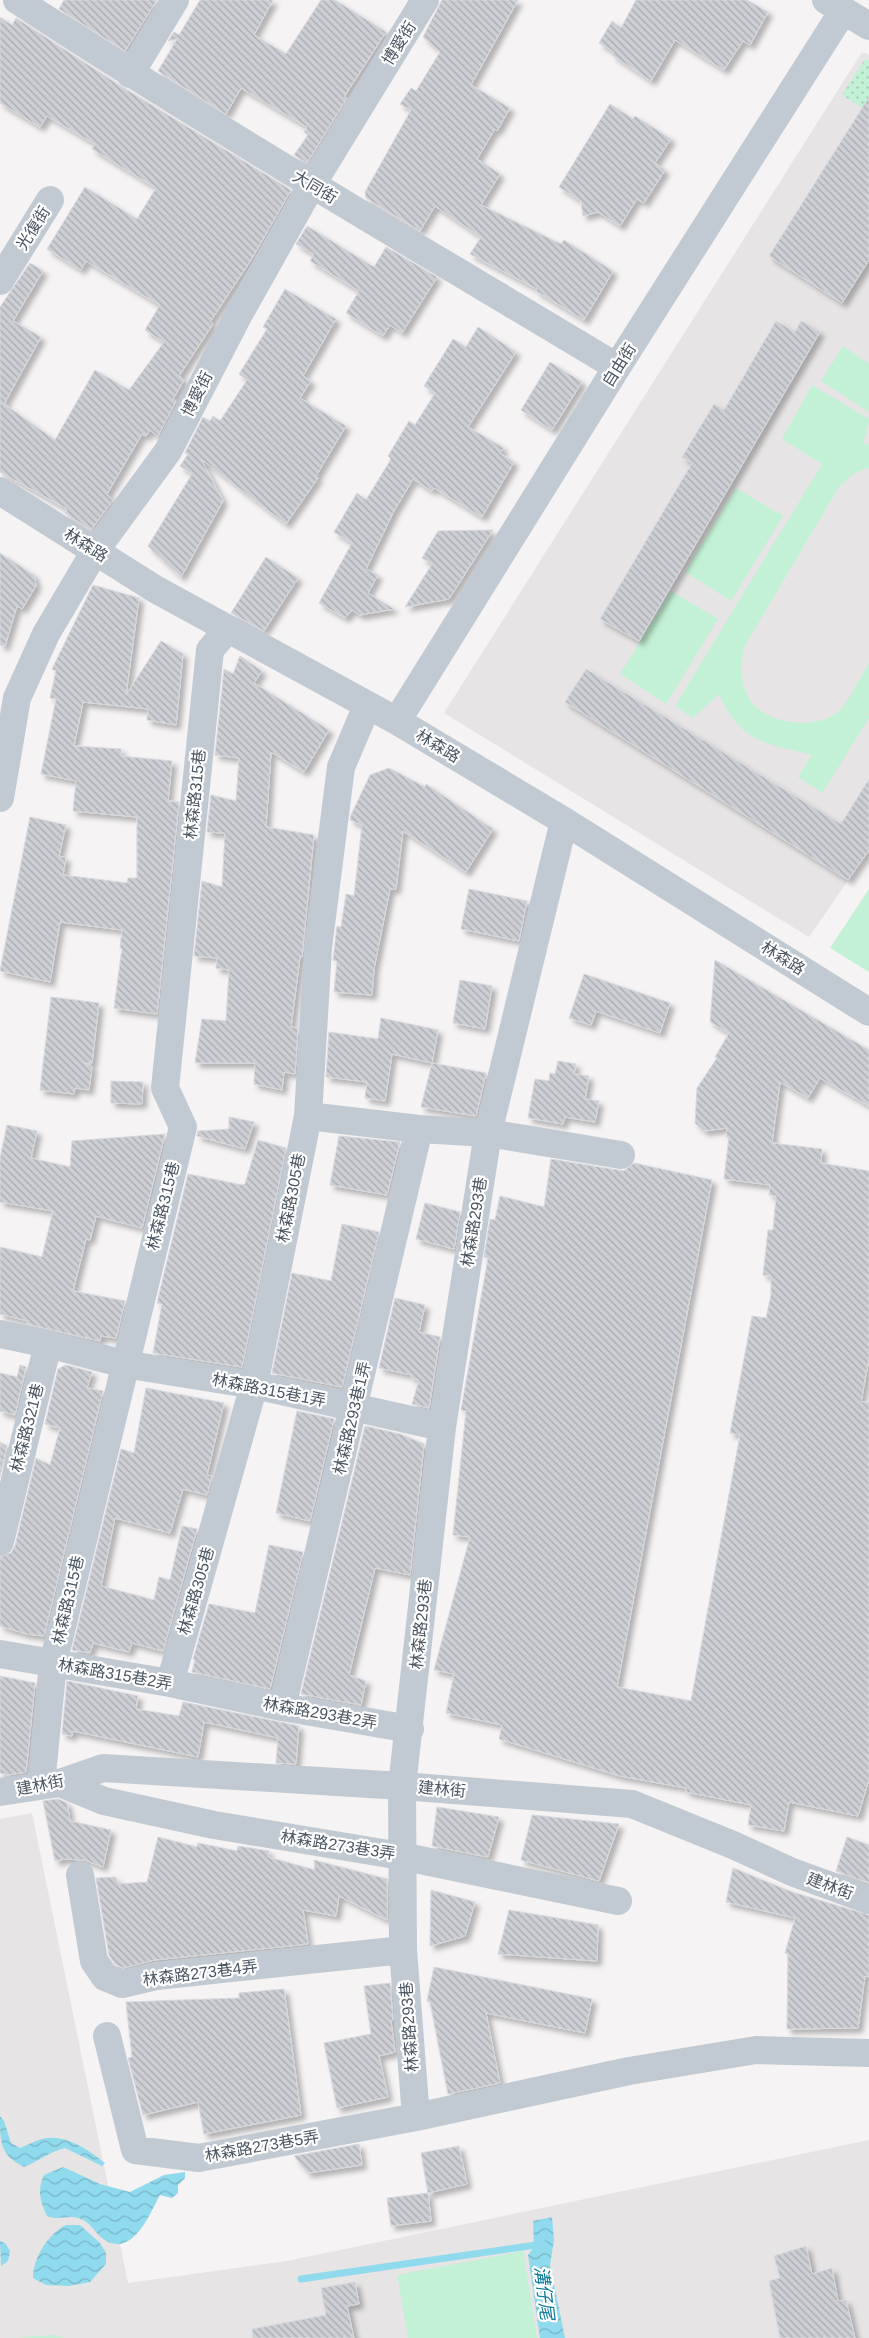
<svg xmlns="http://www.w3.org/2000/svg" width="869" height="2338" viewBox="0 0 869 2338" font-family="Arial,'Noto Sans TC',sans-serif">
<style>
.education{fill:#e6e4e5}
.grass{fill:url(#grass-dots)}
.park{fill:#c3f1d5}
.water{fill:url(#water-waves)}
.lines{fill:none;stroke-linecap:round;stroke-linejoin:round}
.stream{stroke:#90daee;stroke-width:7}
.building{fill:url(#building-back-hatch);stroke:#d7d9de;filter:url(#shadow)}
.minor{stroke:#c1cad2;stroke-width:28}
.labels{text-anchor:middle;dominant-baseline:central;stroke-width:4.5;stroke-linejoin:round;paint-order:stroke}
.street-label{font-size:16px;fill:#4a5661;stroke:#fff}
.water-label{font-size:18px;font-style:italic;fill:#0c7c9b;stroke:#fff}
</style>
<defs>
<pattern id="grass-dots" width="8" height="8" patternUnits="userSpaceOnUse" patternTransform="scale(1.25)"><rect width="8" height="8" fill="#c3f1d5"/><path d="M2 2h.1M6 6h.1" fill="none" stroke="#a0c6b0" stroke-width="1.8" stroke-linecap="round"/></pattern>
<pattern id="water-waves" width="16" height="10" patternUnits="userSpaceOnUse" patternTransform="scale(1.25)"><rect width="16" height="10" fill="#90daee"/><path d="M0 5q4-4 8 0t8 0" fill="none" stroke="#78b4c4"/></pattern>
<pattern id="building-back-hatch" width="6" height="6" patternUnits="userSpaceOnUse" patternTransform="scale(1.25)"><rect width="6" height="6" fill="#cdcfd5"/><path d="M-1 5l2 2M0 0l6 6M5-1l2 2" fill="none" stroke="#a8abb0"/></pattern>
<filter id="shadow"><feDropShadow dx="4.5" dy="4.5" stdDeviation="2.5" flood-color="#0004"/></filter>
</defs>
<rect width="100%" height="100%" fill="#f5f3f3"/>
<!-- education -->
<path class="education" d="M862,52L869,55V850L809,937L444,713Z
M32,1813L128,2283L287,2261L869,2140V2338H0V1819Z"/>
<!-- grass -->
<path class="grass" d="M865,59L869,60V112L842,95Z"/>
<!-- park -->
<path class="park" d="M843,346L869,364V412L821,381Z
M812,385L869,419C869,429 864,434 864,443L869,445V468L856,472L839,487L744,647C741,664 740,678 747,695C760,725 820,732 841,709C852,696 860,677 869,663V718L822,793L798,777L812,755C764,743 741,743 719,694L693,718L675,706L822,464L782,439Z
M736,488L783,516L731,601L685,572Z
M671,591L718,619L666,704L620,674Z
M869,889V972L830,948Z
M523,2251L537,2338H408L397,2275Z
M54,2335L65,2338H12Z"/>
<!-- water -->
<path class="water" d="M0,2116L4,2121L11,2143L20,2148C28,2145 38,2139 47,2138C68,2135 90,2151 105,2163L102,2166L65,2148C49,2152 39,2161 24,2167C0,2155 0,2142 0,2116Z
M63,2167L100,2184L130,2192L164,2175L185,2172V2178L178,2185V2193L172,2198L160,2195C151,2211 136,2251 111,2243C98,2239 93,2224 81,2219C70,2214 58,2221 47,2216C40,2201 37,2190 44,2175Z
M552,2217L554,2240L550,2265L565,2338H540L528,2255L534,2247L533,2221Z
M66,2225H80L100,2243L106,2253V2264L90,2282L69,2286L46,2285L33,2278C33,2258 48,2234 66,2225Z
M0,2241L5,2243L10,2251L8,2261L1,2266Z"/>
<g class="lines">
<!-- stream -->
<path class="stream" d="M301,2279L543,2244"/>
</g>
<!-- building -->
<path class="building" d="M64,0H157L125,51L59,9Z
M200,0H273L254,35L286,54L321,0H335L386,32L344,97L347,98L307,163L294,155L308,135L304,132L307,127L241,88L226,114L158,71L177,39L168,41L174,32L179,35Z
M442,0H518L471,85L510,108L497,131L495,129L477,159L500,174L481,205L561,244L564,240L613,271L584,320L536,291L537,289L470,254L481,237L435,206L420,231L366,198L365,192L411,110L400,104L411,88L416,91L440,52L423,37Z
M636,0H747L768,12L750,45L743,41L724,70L675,40L651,81L612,55L614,52L599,43L612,21L621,28Z
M0,17L12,25L16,18L122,87L291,190L251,260L210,322L213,324L179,376L184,380L173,399L176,401L158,436L150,430L146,436L142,434L107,494L113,500L91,530L65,513L67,509L0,472V307L30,263L43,271L13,321L41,337L4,404L55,440L95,370L129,390L164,342L145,330L160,305L86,261L81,270L47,249L85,187L137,219L156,188L92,149L95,144L47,116L40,127L0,103Z
M869,97V260L842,303L769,256Z
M610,104L633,119L635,116L671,139L655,163L665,170L644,203L637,199L620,226L598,212L583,216L581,201L559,187Z
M307,226L374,267L386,247L437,277L402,333L390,325L383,336L346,313L359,291L310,261L314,254L296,244Z
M285,289L336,319L303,376L311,381L300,398L346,426L316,476L318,478L286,524L201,459L223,501L181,577L148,546L192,474L180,466L188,454L185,453L203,417L210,421L213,416L220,421L247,380L239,374L267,329L263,327Z
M776,321L795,332L801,321L820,332L639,641L600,619L692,463L682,457L714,404L724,410Z
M478,327L516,352L468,427L504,448L500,453L514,462L482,517L434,488L432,491L413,479L394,511L366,569L378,575L368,593L394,609L360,615L352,610L345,618L319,603L352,543L334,532L357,493L366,500L391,459L388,456L409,421L415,425L435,393L424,386L453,339L466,347Z
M550,362L582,382L552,430L521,410Z
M493,530L449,599L405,607L432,564L422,558L438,531Z
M0,553L34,575L36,586L22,609L17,606L5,646L0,645Z
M266,557L298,578L264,631L231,613Z
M93,585L139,598L126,695L161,641L183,654L176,725L147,720L148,709L83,702L74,746L121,749V756L172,761L168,801L179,802L157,1014L114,1008L122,948H120L122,930L60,922L50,982L0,971L30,817L66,825L59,856L66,858L63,875L127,883L128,878H137V817L73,811L76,781L41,774L56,699L50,698L56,671L52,669Z
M240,656L262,671L254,683L329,730L304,772L271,752L266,827L314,835L302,957H300L291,1027L298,1028L295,1074L284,1072L282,1090L254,1084L255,1063H195L202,1019L226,1021L229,970L216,968L217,958L194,956L202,881L222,887L225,833L207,832L211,795L236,801L239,758L215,755L224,669L233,674Z
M586,669L841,824L869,779V850L848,880L565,702Z
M389,768L425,787L426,784L493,829L466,872L403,831L396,889H390L374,969L372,995L334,992L337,961L333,960L337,926L341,927L346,894L354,896L362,825L350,820L351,815L370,775Z
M469,889L527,901L519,941L461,929Z
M715,960L869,1050V1106L820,1078L808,1098L780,1082L772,1143L822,1149L821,1163L869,1171V1358L861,1402H869V1779L858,1816L789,1802L784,1831L748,1825L751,1805L686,1792V1788L620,1776L499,1739L502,1725L446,1713L454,1674L434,1670L470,1537L453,1535L466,1411L461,1410L488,1258L484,1257L490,1219L495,1220L500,1196L544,1207L551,1159L624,1171L634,1163L712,1180L617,1687L691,1701L740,1435L730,1433L752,1316L766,1318L771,1295V1276L763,1275L768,1230H773L776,1196L769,1195L770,1185L724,1179L729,1137H726L727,1128L704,1131L695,1123L697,1088L717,1058L715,1057L729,1033L710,1022Z
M584,974L670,1003L660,1033L596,1011L591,1025L569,1018Z
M460,980L492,986L485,1029L453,1023Z
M51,997L99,1003L92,1063H84L92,1066L89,1090L75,1088L74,1094L40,1090Z
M381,1018L438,1030L432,1063L392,1054L385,1101L365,1098L367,1082L326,1077L329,1032L378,1039Z
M558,1061L576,1064L574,1074L589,1076L585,1099L599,1101L595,1122L565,1117L563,1124L528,1118L535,1079L549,1081L550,1073L555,1074Z
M432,1063L486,1073L476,1116L421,1107Z
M111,1081L143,1082L142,1104L111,1103Z
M229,1117L254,1122L245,1149L197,1136L198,1131L229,1129Z
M7,1125L37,1131L31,1158L70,1167L72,1141L165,1134L142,1228L96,1216L90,1240L86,1239L73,1291L125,1301L116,1338L101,1336L100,1341L27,1324L28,1321L0,1314V1247L42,1257L53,1211L0,1202V1158Z
M339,1136L400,1142L387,1195L330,1185Z
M258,1140L286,1148L242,1367L153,1353L162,1304L157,1303L188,1174L242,1185L245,1184Z
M425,1203L460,1212L454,1249L416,1239Z
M342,1224L379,1232L342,1387L272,1373L292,1273L331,1281Z
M395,1298L425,1305L419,1332L440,1337L429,1408L412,1404L419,1380L411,1378L412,1375L379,1368Z
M20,1365L26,1367L15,1415L0,1411V1373L17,1377Z
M66,1365L92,1372L87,1388L103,1391L44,1636L27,1634L0,1626V1557L11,1553L15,1546L36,1458L50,1465L60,1428L45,1424L58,1369Z
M146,1388L224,1403L207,1475L212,1476L207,1495L183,1489L170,1533L115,1518L101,1586L154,1600L159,1577L170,1580L182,1526L197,1529L163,1651L132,1643L129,1652L93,1643L90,1653L72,1650L121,1449L134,1453Z
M297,1411L334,1419L310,1521L276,1513Z
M365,1426L400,1434L424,1444L410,1575L375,1568L349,1675L366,1681L361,1705L301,1694Z
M0,1442L7,1446L0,1476Z
M269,1545L303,1552L270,1689L192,1672L195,1659H193L209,1604L255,1613Z
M0,1676L35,1683L26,1772L8,1775L0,1773Z
M67,1681L138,1696L136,1709L179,1716L183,1702L299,1726L296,1764L276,1763L278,1738L204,1722L198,1757L73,1731L72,1736L62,1734Z
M58,1799L67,1803L70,1821L111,1830L103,1867L85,1860L64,1859L55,1861L43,1801Z
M437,1807L499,1817L488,1857L432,1846Z
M532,1815L619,1824L599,1881L521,1860Z
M158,1837L197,1847L198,1843L237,1851L238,1846L269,1851L268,1857L315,1870L314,1860L387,1879V1920L339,1896L336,1916L303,1910L308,1944L154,1960L123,1968L115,1964L109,1955L96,1878L115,1877L119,1884L147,1882Z
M847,1837L869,1845V1883L836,1871Z
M733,1868L792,1892L869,1915V1977L865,1976L858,2028L787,2029L788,1954L785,1953L795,1918L726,1902Z
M431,1890L475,1902L465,1936L430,1946Z
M509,1910L598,1925L597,1961L498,1954Z
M434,1967L592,1999L585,2033L486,2013L500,2083L448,2094L430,2002L427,2001Z
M390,1983L393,2020L391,2021L395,2052L379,2056L388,2097L337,2108L324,2043L371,2034L364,1986Z
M284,1989L301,2115L204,2134L198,2102L143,2115L128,2058L132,2057L126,2002L239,1998V1993Z
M359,2144L362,2165L308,2173L294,2156Z
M459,2146L467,2184L428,2193L421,2153Z
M428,2193L431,2221L391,2226L387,2198Z
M806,2246L812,2274L832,2268L838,2301L846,2300L855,2338H780L769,2281L780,2278L774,2256Z
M355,2282L359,2304L347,2306L354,2338H253L252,2329L326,2315L321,2288Z"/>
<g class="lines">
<!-- minor -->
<path class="minor" d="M17,0C213,128 416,246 617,367
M826,0L869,26
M130,74L175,0
M0,281L50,200
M0,491L155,589L397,721L564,821L869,1012
M397,721L617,367L843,11
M0,798L17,698L46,634L95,551L168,451L239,314L311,186L425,0
M308,1116L419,1129L488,1133L621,1155
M0,1334L48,1344L124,1364L254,1385L442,1427
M0,1542L48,1344
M0,1654L170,1683L282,1707L410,1729
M170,1683L254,1385L308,1116L318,948L341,767L367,706
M282,1707L419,1129
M60,1783L104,1801L214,1825L401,1856L618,1901
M41,1784L53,1664L183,1127L165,1088L210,650L228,629
M0,1792L60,1783L103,1768L402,1786L632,1804L733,1845L792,1872L869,1900
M80,1875L94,1961L105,1977L122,1984L156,1976L403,1950
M107,2036L135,2150L199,2158L416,2117L629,2071L756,2050L869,2053
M416,2117L403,1950L402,1786L442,1427L488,1133L564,821"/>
</g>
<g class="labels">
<!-- street labels -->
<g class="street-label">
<text transform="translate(399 43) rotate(-58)">博愛街</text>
<text transform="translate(315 187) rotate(31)">大同街</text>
<text transform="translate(33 228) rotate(-58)">光復街</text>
<text transform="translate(619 365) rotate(-58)">自由街</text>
<text transform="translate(197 394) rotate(-63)">博愛街</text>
<text transform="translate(86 545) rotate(32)">林森路</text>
<text transform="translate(438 746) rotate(31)">林森路</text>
<text transform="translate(195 794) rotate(-84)">林森路315巷</text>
<text transform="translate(783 958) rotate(32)">林森路</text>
<text transform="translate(291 1198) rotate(-79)">林森路305巷</text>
<text transform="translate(163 1206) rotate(-76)">林森路315巷</text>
<text transform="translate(474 1222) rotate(-81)">林森路293巷</text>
<text transform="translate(269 1390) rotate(11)">林森路315巷1弄</text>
<text transform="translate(352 1418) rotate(-77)">林森路293巷1弄</text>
<text transform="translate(27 1428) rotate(-76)">林森路321巷</text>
<text transform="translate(196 1591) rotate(-74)">林森路305巷</text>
<text transform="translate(68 1600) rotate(-77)">林森路315巷</text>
<text transform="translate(421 1624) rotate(-84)">林森路293巷</text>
<text transform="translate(115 1674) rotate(10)">林森路315巷2弄</text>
<text transform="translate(320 1713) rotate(10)">林森路293巷2弄</text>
<text transform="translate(40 1785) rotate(-11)">建林街</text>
<text transform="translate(442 1789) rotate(5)">建林街</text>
<text transform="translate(338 1845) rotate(9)">林森路273巷3弄</text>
<text transform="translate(830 1886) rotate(20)">建林街</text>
<text transform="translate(200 1973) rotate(-7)">林森路273巷4弄</text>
<text transform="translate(409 2027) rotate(-94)">林森路293巷</text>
<text transform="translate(262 2146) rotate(-10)">林森路273巷5弄</text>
</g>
<!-- water labels -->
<g class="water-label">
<text transform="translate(544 2293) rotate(83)">溝仔尾</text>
</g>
</g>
</svg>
